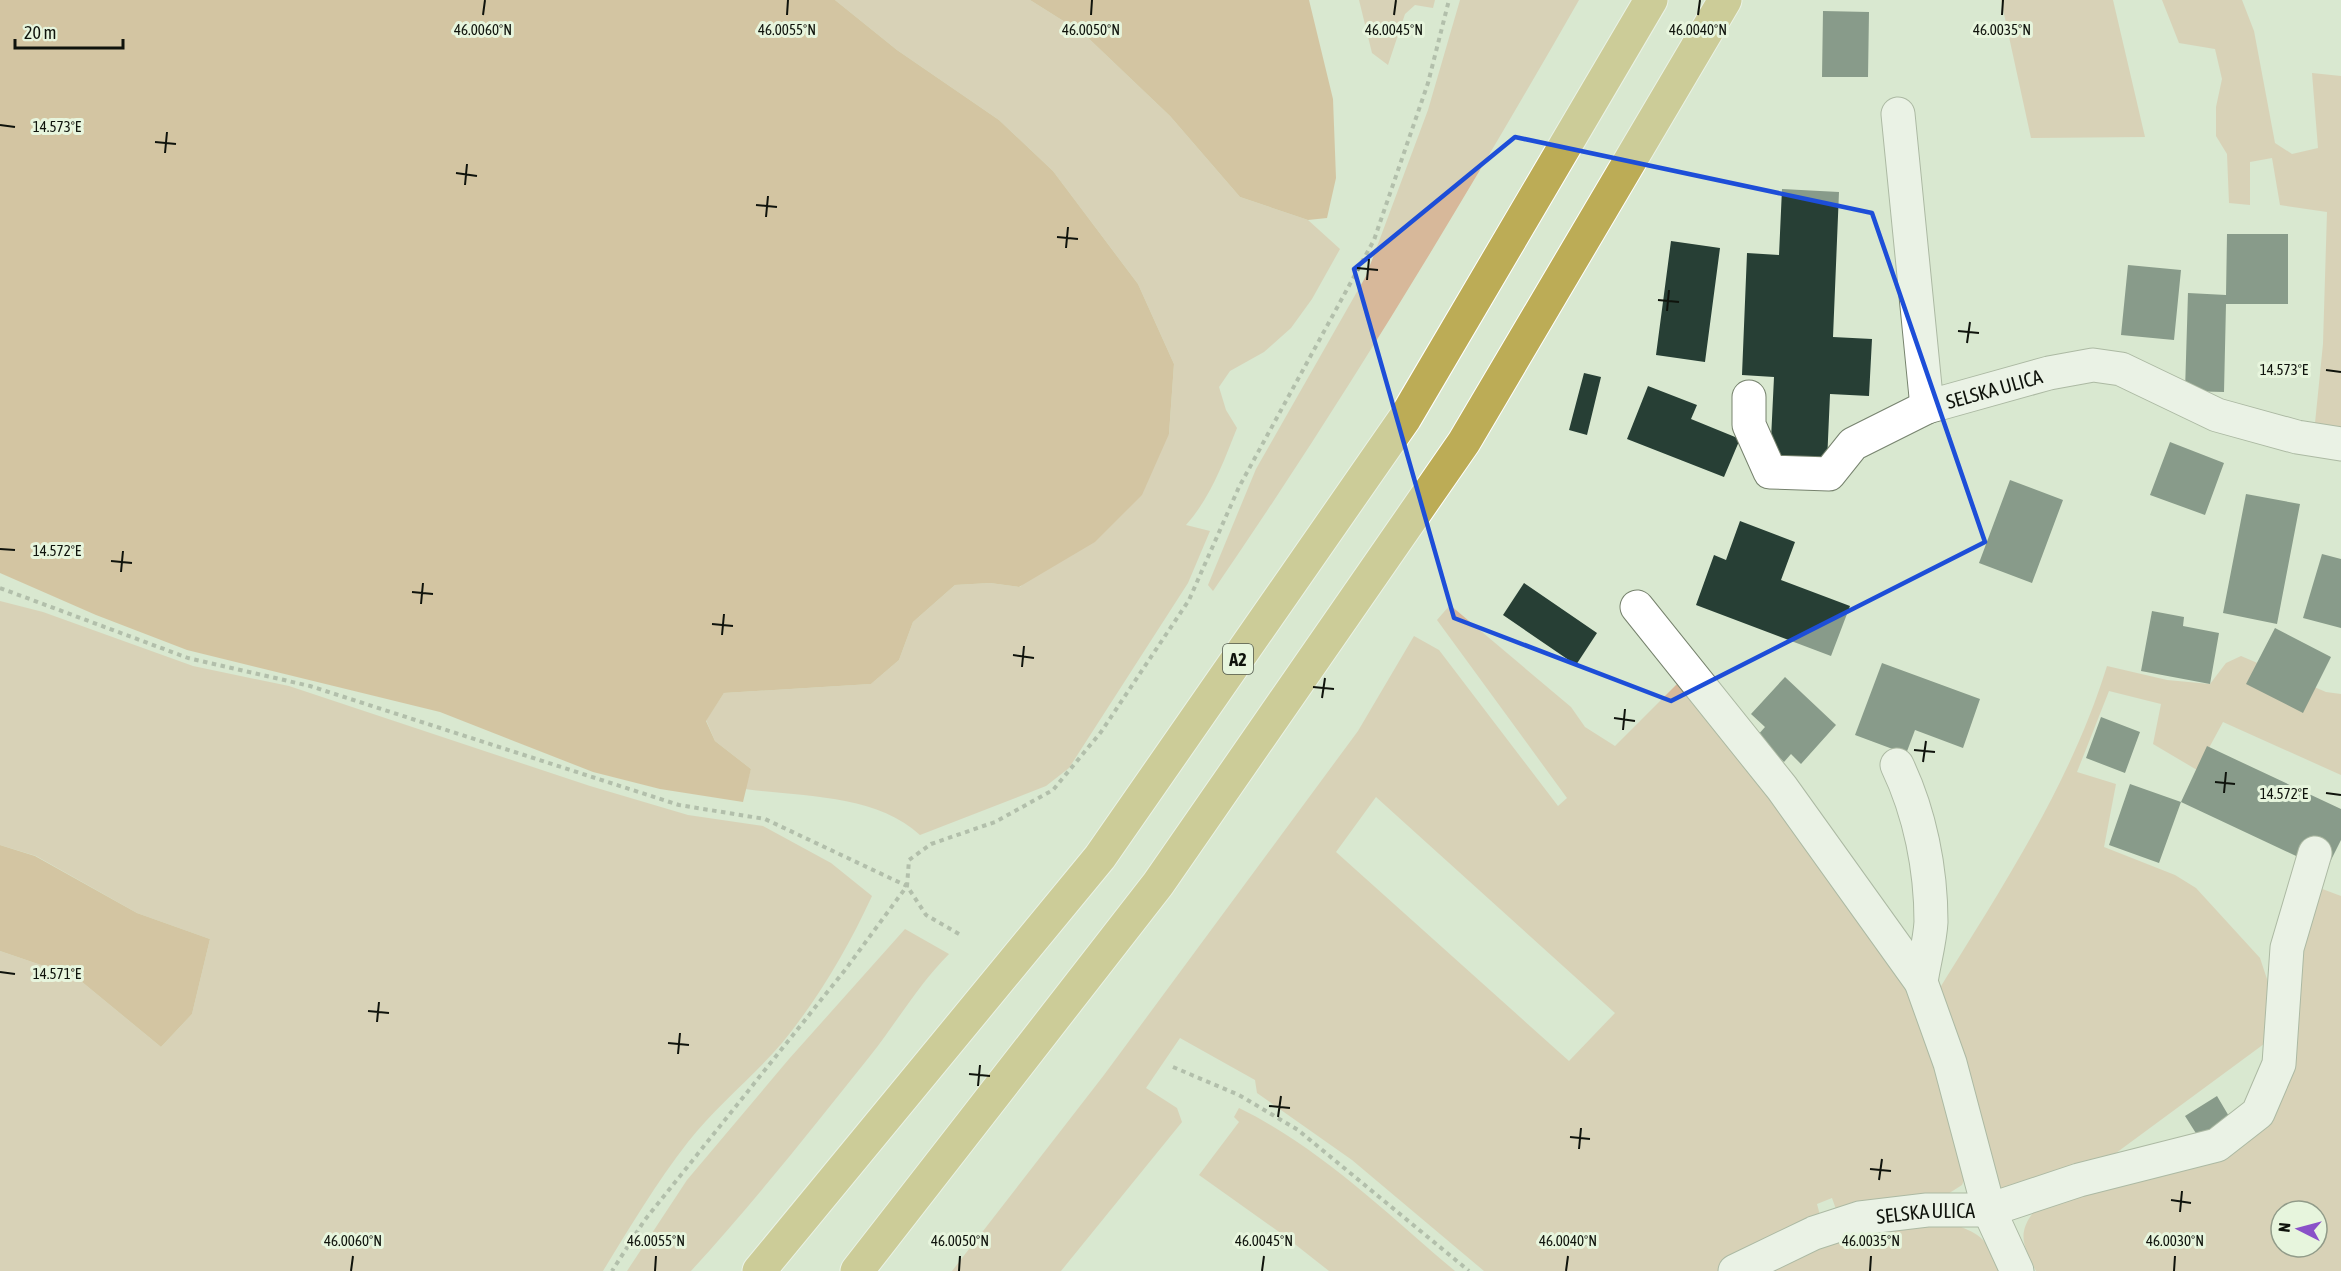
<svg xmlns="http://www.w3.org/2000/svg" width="2341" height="1271" viewBox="0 0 2341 1271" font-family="'Asap Condensed',sans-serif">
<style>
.green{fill:#d7b89a;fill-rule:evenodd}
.forest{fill:#cd9c6c}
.building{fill:#273f35}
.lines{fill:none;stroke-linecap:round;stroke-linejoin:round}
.minor-casing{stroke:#76826d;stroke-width:35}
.highway-casing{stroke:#fff;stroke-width:35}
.path{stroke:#848e7e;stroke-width:4;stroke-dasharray:4.5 4.5;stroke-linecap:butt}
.minor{stroke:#fff;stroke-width:33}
.highway{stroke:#bcac56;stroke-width:33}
.marked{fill:none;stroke:#1d4ed8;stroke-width:4.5;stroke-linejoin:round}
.ticks{fill:none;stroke:#0f130c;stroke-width:2}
.labels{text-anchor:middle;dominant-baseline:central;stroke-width:6;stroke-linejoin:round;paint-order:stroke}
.shield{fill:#e7f5dd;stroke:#50574b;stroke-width:1.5}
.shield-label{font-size:18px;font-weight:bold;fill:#0f130c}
.street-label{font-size:20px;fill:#0f130c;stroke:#e7f5dd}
.ticks-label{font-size:15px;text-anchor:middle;fill:#0f130c;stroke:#e7f5dd;stroke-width:6;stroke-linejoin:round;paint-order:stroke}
</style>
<rect width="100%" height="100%" fill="#d9e8d0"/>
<!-- green -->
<path class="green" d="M835,0H1030L1084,34L1170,116L1240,197L1308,220L1340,249L1312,299L1291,328L1264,352L1230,371L1219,387L1226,410L1237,428C1223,463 1211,497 1186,525L1210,531L1188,583L1069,768L1046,786L920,835C876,794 802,797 745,789L751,769L715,741L706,720L724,693L871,684L899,660L913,622L955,585L990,583L1020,587L1169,434L1174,364L1138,284L1053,171L999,120L897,50Z
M1359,0H1435L1433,8L1415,5L1405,14L1388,65L1372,53Z
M1460,0H1579C1464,201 1344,400 1213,591L1208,585L1256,469L1366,276L1428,110Z
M2001,0H2113L2145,137L2031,138Z
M2162,0H2242L2254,31L2275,143L2292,154L2318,148L2312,73L2341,76V436L2314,433L2323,344L2327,212L2280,205L2272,158L2250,162V205L2229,203L2227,154L2216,136V107L2222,79L2215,49L2179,43Z
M0,601L43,612L193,666L289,686L590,786L688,815L763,826L831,863L872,896C848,948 818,999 782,1043C752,1078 716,1106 688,1142C656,1183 630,1227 603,1271H0V951L76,977L161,1047L192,1014L210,939L137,913L36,856L0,845Z
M1450,605L1571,707L1585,727L1615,746L1678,683L1896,959L1970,1164L1962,1185L1943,1197L1837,1212L1832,1198L1817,1204L1821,1219L1720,1271H1484L1352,1160L1257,1093L1255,1080L1180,1038L1146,1088L1177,1108L1182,1122L1061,1271H952L1104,1075L1358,731L1414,636L1439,650L1558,806L1567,798L1437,620ZM1376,797L1615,1013L1569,1061L1336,852Z
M2241,656L2326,692L2341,694V775L2223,722L2197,770L2153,744L2161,704L2109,691L2077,772L2116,784L2104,847L2175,875L2196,888L2260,958L2275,1003L2268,1041L2116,1153L2080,1171L1999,1190L1935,996C2000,890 2070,786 2107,666L2167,680L2210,684L2226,663Z
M2317,887L2341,896V1271H2036C2023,1245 2016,1233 2036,1209L2246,1140L2294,982ZM2281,1211H2317V1247H2281Z
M905,929L949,954C918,985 897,1022 870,1056C812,1129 754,1202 691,1271H627L687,1180L789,1059Z
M1239,1108C1321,1148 1386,1213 1455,1271H1329L1282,1234L1199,1175L1239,1122L1234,1117Z
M1946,1221C1982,1235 1984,1235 2002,1271H1758L1828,1239Z"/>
<!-- forest -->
<path class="forest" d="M0,0H835L897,50L999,120L1053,171L1138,284L1174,364L1169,434L1142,495L1095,542L1019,587L990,583L955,585L913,622L899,660L871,684L724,693L706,721L715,741L751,769L743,802L660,789L593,772L440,712L187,650L96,615L0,573Z
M1030,0H1309L1333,99L1336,178L1327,218L1308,220L1240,197L1170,116L1084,34Z
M0,845L35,856L137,913L210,939L192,1014L161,1047L76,977L0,951Z"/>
<!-- building -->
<path class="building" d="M1823,11L1869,12L1868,77H1822Z
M1782,189L1839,192L1833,337L1872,339L1869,396L1830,394L1827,462L1770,460L1774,377L1742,375L1747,253L1779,255Z
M2227,234H2288V304H2226L2224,392L2185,391L2188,293L2226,295Z
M1671,241L1720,248L1705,362L1656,355Z
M2128,265L2181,270L2174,340L2121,335Z
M1584,373L1601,377L1587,435L1569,430Z
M1648,386L1697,405L1691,419L1740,439L1724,477L1627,439Z
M2170,442L2224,463L2205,515L2150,495Z
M2010,480L2063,500L2032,583L1979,563Z
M2246,494L2300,504L2277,624L2223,613Z
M1740,521L1795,542L1781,580L1850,606L1831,656L1696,605L1714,555L1726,560Z
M2322,554L2341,559V628L2303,618Z
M1524,583L1597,633L1576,665L1503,615Z
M2152,611L2184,617L2183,626L2219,633L2210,684L2141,671Z
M2275,628L2331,657L2303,713L2246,684Z
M1882,663L1980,699L1963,748L1915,730L1906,754L1855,735Z
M1785,677L1836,725L1801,764L1791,754L1784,762L1757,736L1765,727L1751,714Z
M2101,717L2140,732L2125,773L2086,758Z
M2207,746L2341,809V840L2326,870L2181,802L2159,863L2109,845L2130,784L2181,802Z
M2217,1096L2230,1118L2199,1138L2185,1116Z"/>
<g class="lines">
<!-- minor casing -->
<g class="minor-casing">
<g id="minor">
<path id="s1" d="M1898,114L1927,407L2049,373L2093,365L2121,369L2217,415L2297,437L2341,444"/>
<path d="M1749,397V425L1770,472L1829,474L1853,444L1927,407"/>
<path d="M1637,607L1782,788L1921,982L1950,1063L1989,1210L2017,1271"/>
<path d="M1897,765C1920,813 1931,869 1931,922C1930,941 1924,962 1921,982"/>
<path id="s2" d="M1735,1271L1814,1233L1860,1218L1927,1210H1989L2079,1180L2217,1145L2258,1113L2279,1064L2287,948L2315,853"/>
</g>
</g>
<!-- highway casing -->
<g class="highway-casing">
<path id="highway" d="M759,1271L1100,857L1405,418L1651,0
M857,1271L1158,884L1464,442L1725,0"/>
</g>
<!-- path -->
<path class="path" d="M0,588L188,658L310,686L679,805L765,819L907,886L845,970L644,1221L612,1271
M959,934L926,915L907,886L909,860L931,844L995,822L1053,790L1101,732L1189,600L1239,487L1374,240L1428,83L1449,0
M1173,1067L1239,1095L1298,1130L1469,1271"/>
<!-- minor -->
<use href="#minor" class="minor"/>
<!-- highway -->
<use href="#highway" class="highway"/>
</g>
<!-- marked area -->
<path d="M0 0H2341V1271H0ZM1515,137L1872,213L1985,542L1671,701L1454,618L1354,269Z" fill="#d9e8d0" fill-opacity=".55" fill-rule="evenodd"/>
<path class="marked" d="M1515,137L1872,213L1985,542L1671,701L1454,618L1354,269Z"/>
<!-- ticks -->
<path class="ticks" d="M483,15L485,0M787,15L788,0M1091,15L1092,0M1394,15L1396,0M1698,15L1700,0M2002,15L2003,0M0,125L15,127M155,142L176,144M165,153L167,132M456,173L477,176M465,185L467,164M756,205L777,207M766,217L768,196M1057,237L1078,239M1066,248L1068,227M1357,268L1378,270M1367,280L1369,259M1658,300L1679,302M1667,311L1669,290M1958,331L1979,333M1967,343L1970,322M2326,370L2341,372M0,549L15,550M111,561L132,563M121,572L123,551M412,592L433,594M421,604L423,583M712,624L733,626M722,635L724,614M1013,655L1034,658M1022,667L1024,646M1313,687L1334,689M1322,698L1325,678M1614,718L1635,721M1623,730L1625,709M1914,750L1935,752M1923,762L1926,741M2215,782L2235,784M2224,793L2226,772M2326,793L2341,795M0,972L15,974M368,1011L389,1013M377,1022L379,1002M668,1043L689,1045M678,1054L680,1033M969,1074L990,1076M978,1086L980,1065M1269,1106L1290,1108M1278,1117L1281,1096M1570,1137L1590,1139M1579,1149L1581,1128M1870,1169L1891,1171M1879,1180L1882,1159M2171,1200L2191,1203M2180,1212L2182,1191M351,1271L353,1256M655,1271L656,1256M959,1271L960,1256M1262,1271L1264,1256M1566,1271L1568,1256M1870,1271L1871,1256M2174,1271L2175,1256"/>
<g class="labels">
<!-- shield labels -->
<rect class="shield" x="1223" y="644" width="30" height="30" rx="4.5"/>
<g class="shield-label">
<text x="1238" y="659">A2</text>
</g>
<!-- street labels -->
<g class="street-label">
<text stroke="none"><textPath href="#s1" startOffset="364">SELSKA ULICA</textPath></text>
<text stroke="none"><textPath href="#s2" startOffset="202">SELSKA ULICA</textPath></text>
</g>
</g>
<g class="ticks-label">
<text x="483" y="35">46.0060°N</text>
<text x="787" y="35">46.0055°N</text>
<text x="1091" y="35">46.0050°N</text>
<text x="1394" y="35">46.0045°N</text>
<text x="1698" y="35">46.0040°N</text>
<text x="2002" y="35">46.0035°N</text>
<text x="57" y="132">14.573°E</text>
<text x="2284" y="375">14.573°E</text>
<text x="57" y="556">14.572°E</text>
<text x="2284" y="799">14.572°E</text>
<text x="57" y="979">14.571°E</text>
<text x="353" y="1246">46.0060°N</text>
<text x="656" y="1246">46.0055°N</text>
<text x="960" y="1246">46.0050°N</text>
<text x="1264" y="1246">46.0045°N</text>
<text x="1568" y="1246">46.0040°N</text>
<text x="1871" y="1246">46.0035°N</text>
<text x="2175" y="1246">46.0030°N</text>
</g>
<!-- north arrow -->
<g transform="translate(2299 1229) rotate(276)"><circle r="28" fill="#e7f5dd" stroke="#919b89" stroke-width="1.5"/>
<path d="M0-4.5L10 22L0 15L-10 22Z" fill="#8a51c8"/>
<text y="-9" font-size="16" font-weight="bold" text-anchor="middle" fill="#0f130c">N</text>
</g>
<!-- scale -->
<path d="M15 39v9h108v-9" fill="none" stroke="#0f130c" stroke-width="3"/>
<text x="24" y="39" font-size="18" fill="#0f130c" stroke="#e7f5dd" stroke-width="4.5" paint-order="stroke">20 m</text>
</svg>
